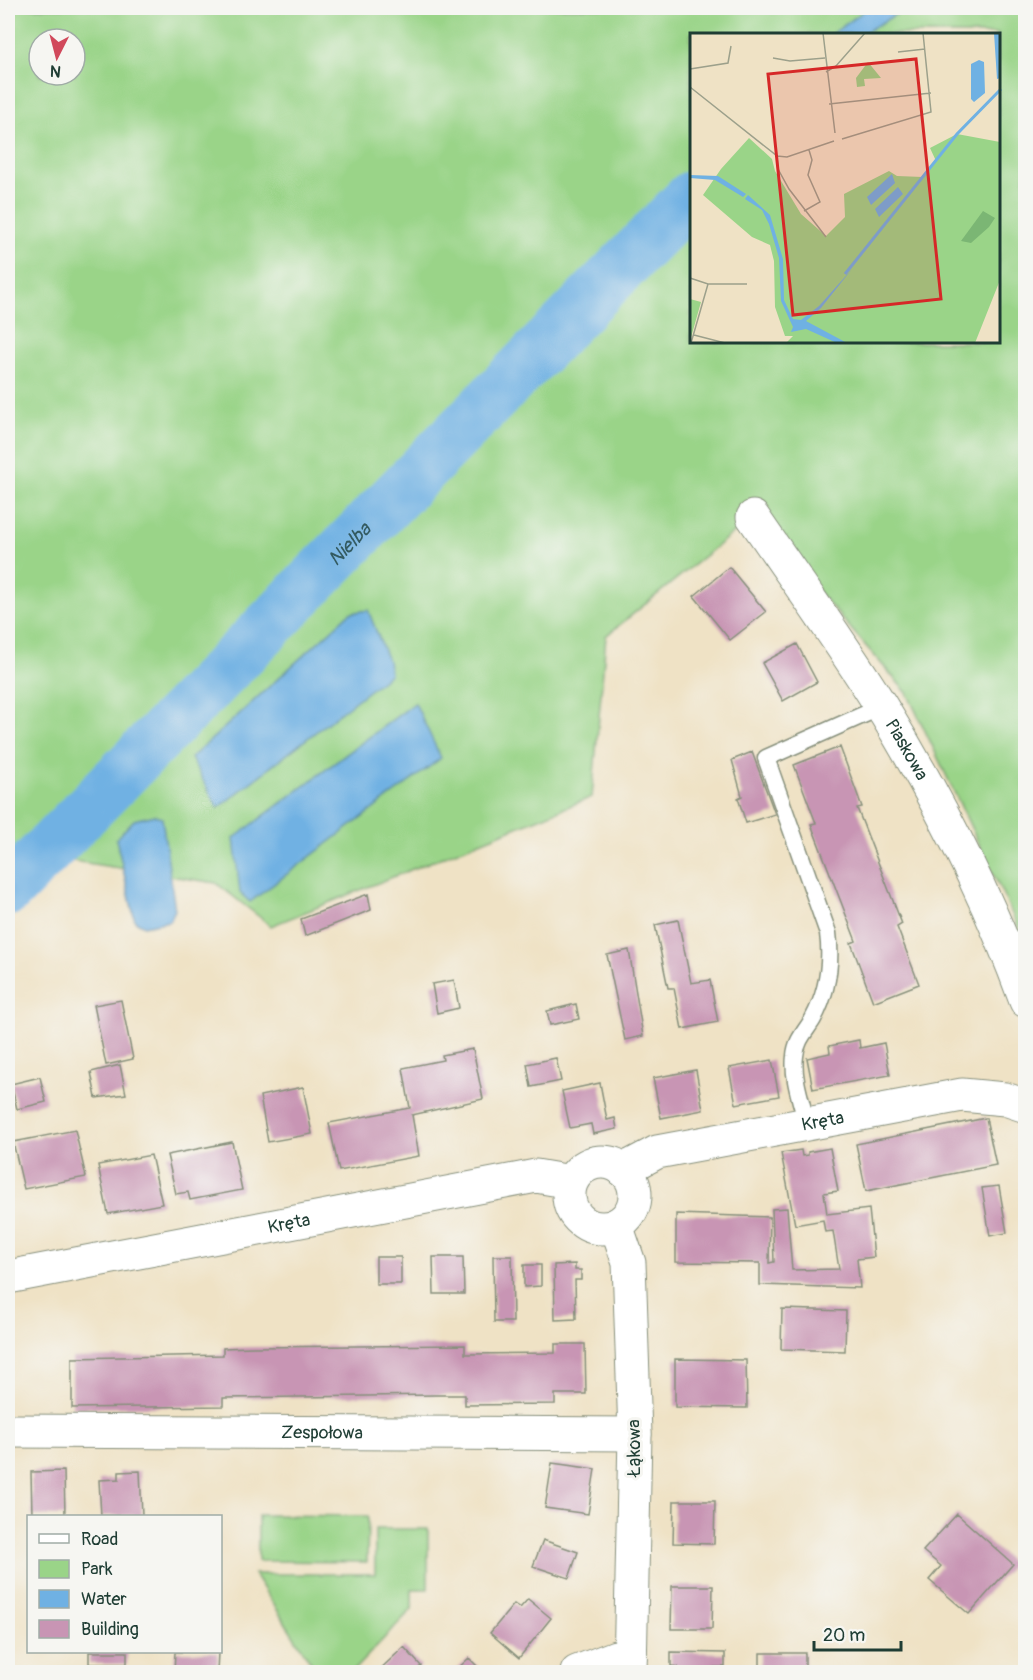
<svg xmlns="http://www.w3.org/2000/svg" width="1033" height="1680" viewBox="0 0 1033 1680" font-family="Pangolin,sans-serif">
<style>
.green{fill:#9ad488;stroke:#5c885e;stroke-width:1.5;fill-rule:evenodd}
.water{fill:#6fb1e3;stroke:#47778c;stroke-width:1.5}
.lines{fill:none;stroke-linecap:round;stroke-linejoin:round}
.river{stroke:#6fb1e3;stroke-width:52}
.building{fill:#c895b4}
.service-casing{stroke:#87907c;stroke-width:19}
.minor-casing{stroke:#87907c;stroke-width:35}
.service{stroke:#fff;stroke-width:16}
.minor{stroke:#fff;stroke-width:33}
.labels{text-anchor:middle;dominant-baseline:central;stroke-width:6;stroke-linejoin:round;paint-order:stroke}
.street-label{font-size:18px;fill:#1f3d34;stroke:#f6f6f2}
.water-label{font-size:20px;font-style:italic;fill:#335a60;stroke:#f6f6f2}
.inset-river{fill:none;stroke:#6fb1e3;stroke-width:3}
.inset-road{fill:none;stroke:#9ca08b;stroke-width:1.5}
.view{fill:#d62828;fill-opacity:0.15;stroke:#d62828;stroke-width:3}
.inset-edge{fill:none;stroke:#1f3d34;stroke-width:3}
</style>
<rect width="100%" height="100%" fill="#f6f6f2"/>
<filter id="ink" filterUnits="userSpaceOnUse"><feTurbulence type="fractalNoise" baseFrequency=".0167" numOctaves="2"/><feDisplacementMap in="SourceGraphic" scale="12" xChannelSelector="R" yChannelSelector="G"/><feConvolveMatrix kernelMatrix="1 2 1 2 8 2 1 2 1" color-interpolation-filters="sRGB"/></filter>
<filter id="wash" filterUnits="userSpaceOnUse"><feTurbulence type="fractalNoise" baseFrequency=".008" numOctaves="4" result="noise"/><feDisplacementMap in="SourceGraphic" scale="24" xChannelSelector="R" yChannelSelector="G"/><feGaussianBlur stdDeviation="1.35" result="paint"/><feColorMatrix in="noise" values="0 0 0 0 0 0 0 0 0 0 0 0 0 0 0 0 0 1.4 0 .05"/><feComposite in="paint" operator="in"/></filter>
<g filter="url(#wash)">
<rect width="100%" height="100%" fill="#efe2c5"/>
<!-- green -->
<path class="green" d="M8,8H1025V941L907,693L753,517L606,636L592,797L271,926L216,883L41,856L8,890ZM691,34H998V342H691ZM39,39H75V75H39Z
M258,1515L368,1516L367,1562L258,1561Z
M375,1529H428V1589H412V1609L352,1672H317L254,1574H375Z"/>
<!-- water -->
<path class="water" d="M868,8H907L862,34H832Z
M691,174V205L610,285L597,275Z
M368,610L388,661L390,674L218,808L191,758L350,613Z
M415,703L441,758L250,902L240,893L234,838Z
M155,815L162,818L175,910L169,921L144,926L135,921L116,839L134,820Z"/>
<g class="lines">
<!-- river -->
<path class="river" id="s1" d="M8,890L691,197"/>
</g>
<g id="blocks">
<!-- building -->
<path class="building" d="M729,567L766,612L730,640L694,596Z
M797,644L817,682L783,701L762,663Z
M840,747L862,807L857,808L902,924L897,927L919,984L873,1002L851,943L856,941L811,824L816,823L794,765Z
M752,752L775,814L746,823L738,798L742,796L732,760Z
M368,894L371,910L305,936L301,919Z
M678,920L691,983L710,980L718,1022L682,1029L674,988H668L655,925Z
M629,950L643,1036L625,1040L607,955Z
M454,980L459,1008L437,1013L432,984Z
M121,1000L133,1059L106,1065L94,1005Z
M576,1004L579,1019L550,1025L547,1011Z
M859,1040L860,1048L884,1043L890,1075L813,1089L807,1058L830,1053L829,1046Z
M473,1049L483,1099L412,1115L419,1156L339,1171L329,1123L410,1108L403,1068L443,1060L442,1055Z
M556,1058L561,1081L531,1087L527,1064Z
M772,1060L779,1096L736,1104L729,1068Z
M120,1065L126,1094L96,1098L91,1072Z
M696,1070L703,1110L661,1118L653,1078Z
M40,1077L46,1102L17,1109L11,1084Z
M600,1083L607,1120L615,1118L617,1129L593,1134L591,1124L570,1128L562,1091Z
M303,1087L312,1134L268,1142L260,1096Z
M986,1118L996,1165L866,1191L856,1144Z
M75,1130L86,1177L24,1189L13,1142Z
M232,1142L242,1190L190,1200L188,1192L176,1194L167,1155Z
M830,1148L838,1191L824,1193L827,1214L869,1209L874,1257L857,1259L860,1288L760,1285V1263L676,1262V1214L770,1217L769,1263L774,1262L772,1209L787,1208L792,1270L839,1269L833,1231L825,1232L823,1220L795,1225L781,1153L801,1150L802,1156L808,1155V1152Z
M151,1155L162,1204L108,1214L98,1165Z
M999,1186L1007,1233L990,1236L982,1188Z
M493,1256H512L513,1322H494Z
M376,1257H401V1284H376Z
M433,1257H463L464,1294H434Z
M575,1264V1270H581V1280H575L576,1319L555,1320L554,1265Z
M524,1265H541V1286L524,1287Z
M782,1309L846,1311L845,1351L781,1349Z
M555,1344H585L586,1394H555V1404L465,1405V1395H434L223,1398V1406L72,1408V1358L223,1355V1348L253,1347L465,1345V1354L555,1353Z
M675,1359L746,1360L747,1408L675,1407Z
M552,1463L595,1469L588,1514L545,1508Z
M64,1471L65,1516H32L31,1472Z
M140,1471L142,1515L101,1516L99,1480L119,1479V1472Z
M674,1501H715L714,1544L673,1543Z
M957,1514L1013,1564L969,1614L929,1580L941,1566L923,1551Z
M543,1540L578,1552L569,1578L533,1566Z
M672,1586H713L712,1629H671Z
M528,1599L551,1618L519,1658L490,1633L514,1604L520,1608Z
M404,1647L421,1666L415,1672H377Z
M89,1652H127V1664H89Z
M175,1652H218L217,1672H174Z
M671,1652L725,1653V1667H714V1672H678V1667L671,1666Z
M760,1653H805V1672H760Z
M469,1658L483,1672H454Z"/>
</g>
</g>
<g filter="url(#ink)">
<use href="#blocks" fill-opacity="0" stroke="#87907c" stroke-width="1.5"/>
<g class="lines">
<!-- service casing -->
<g class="service-casing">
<path id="service" d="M807,1125C802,1103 792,1078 795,1056C796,1040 806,1031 813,1019C828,991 832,964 828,933L766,758L881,707"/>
</g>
<!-- minor casing -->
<g class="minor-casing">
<g id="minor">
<path id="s2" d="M753,517C796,580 841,642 881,706C938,799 989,899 1026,1001"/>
<circle cx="602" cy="1195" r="33"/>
<path id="s3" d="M623,1170L657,1152L962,1095L1005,1099L1026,1106"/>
<path d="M616,1225L629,1263L635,1434L630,1672"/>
<path id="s4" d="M8,1277L536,1176L571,1182"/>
<path id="s5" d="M8,1431L635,1434"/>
<path d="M577,1672L616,1657H630"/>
</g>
</g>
<!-- service -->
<use href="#service" class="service"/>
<!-- minor -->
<use href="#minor" class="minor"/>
</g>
</g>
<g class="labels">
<!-- street labels -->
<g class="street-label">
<text stroke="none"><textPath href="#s2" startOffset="279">Piaskowa</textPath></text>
<text stroke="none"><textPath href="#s3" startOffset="207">Kręta</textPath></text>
<text stroke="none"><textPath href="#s4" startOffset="286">Kręta</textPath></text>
<text stroke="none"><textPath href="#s5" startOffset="314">Zespołowa</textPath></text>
<text transform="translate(634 1448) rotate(-90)">Łąkowa</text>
</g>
<!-- water labels -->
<g class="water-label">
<text stroke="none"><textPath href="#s1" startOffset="486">Nielba</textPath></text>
</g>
</g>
<!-- overview -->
<g transform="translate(690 33)">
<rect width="310" height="310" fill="#efe2c5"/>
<path d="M178,29L191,45L174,46L175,53L167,54L166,45ZM267,101L310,109V247L285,310H96L103,303H95L85,274L84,228L80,212L62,204L13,162L31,136L59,105L82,126L85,138L111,181L136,203L155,184L154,161L199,138L207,143L233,144L246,128L240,115ZM0,266L11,269L0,308Z" fill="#9ad488"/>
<path d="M293,178L305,185L299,194L281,210L271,208Z" fill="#7bb674"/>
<path d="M304,0H310V45L307,46ZM289,27L294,29L295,60L284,69L281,66V31ZM202,141L205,150L181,172L177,164ZM0,142L28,143L56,161L53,164L25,147L0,145ZM208,154L213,161L189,184L185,176ZM58,162L80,182L93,226L94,267L103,286L111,287L129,273L162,236L131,275L116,288L157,310H147L116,296L101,299L103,294L91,268L89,225L79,191L72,177L55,166Z" fill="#6fb1e3"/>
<path class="inset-river" d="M155,241L267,101L311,56"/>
<path class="inset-road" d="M133,0L145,100M208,19L235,16M83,25L100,28L135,25M0,36L38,30L41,13M136,39L146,33L175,0M0,54L87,123L88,136L99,156L136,204M139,71L241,60M152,106L241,79L233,0M87,123L97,124L144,108M114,178L130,169L118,142L122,127L119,117M0,245L18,251H57M4,302L35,310M1,310L18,251"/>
<path class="view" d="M226,26L251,266L103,282L78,41Z"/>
<rect width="310" height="310" class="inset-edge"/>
</g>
<!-- margin -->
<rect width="1033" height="1680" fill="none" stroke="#f6f6f2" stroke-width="30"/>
<!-- legend -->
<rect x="27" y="1515" width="195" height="138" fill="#f6f6f2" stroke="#a0aca6" stroke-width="1.5"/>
<rect x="39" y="1534" width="30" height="9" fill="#ffffff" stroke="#a0aca6" stroke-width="1.5"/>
<text x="81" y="1545" font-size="18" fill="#1f3d34">Road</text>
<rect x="39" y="1560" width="30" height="18" fill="#9ad488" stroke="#a0aca6" stroke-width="1.5"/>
<text x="81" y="1575" font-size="18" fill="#1f3d34">Park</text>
<rect x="39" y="1590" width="30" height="18" fill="#6fb1e3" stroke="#a0aca6" stroke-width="1.5"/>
<text x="81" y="1605" font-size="18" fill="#1f3d34">Water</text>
<rect x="39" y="1620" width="30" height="18" fill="#c895b4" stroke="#a0aca6" stroke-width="1.5"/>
<text x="81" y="1635" font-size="18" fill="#1f3d34">Building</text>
<!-- north arrow -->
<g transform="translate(57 57) rotate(186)"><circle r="28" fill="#f6f6f2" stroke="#a0aca6" stroke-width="1.5"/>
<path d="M0-4.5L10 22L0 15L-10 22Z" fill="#d1495b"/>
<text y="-9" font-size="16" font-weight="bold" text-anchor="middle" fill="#1f3d34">N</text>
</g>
<!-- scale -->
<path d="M814 1641v9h87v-9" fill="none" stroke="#1f3d34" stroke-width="3"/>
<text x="823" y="1641" font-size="18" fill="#1f3d34" stroke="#f6f6f2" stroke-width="4.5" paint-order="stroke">20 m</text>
</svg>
